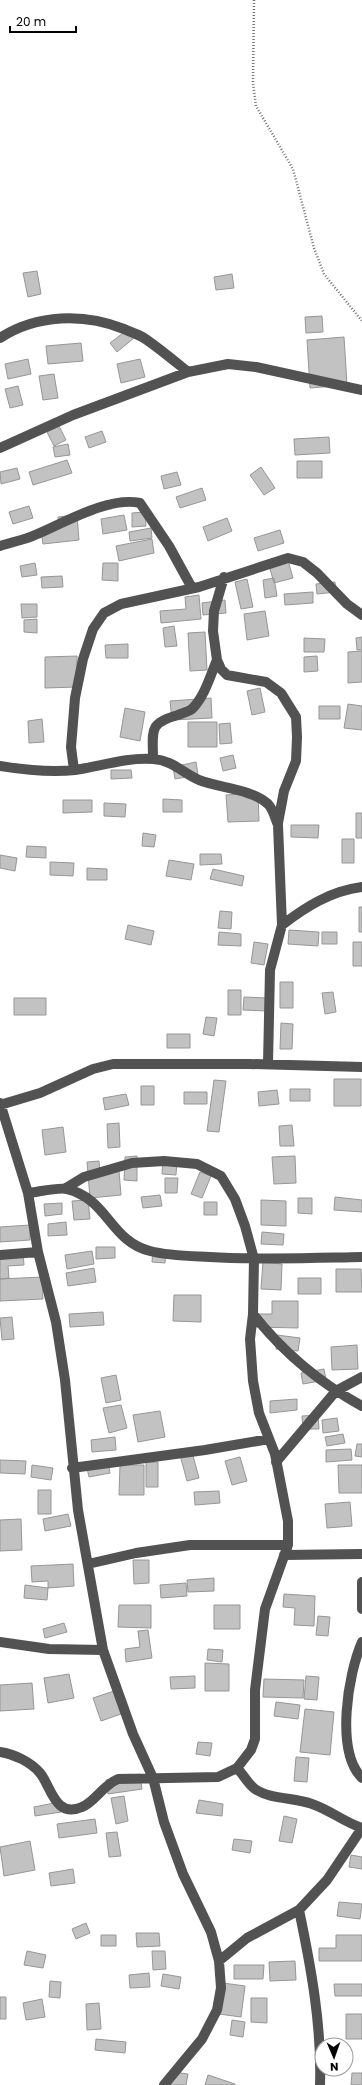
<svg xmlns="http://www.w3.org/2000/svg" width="362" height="2085" viewBox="0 0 362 2085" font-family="Poppins,sans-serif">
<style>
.building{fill:#c2c2c2;stroke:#969696}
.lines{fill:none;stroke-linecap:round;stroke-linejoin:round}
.path{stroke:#747474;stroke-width:2.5;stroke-dasharray:1 2;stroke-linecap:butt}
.minor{stroke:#525252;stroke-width:10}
</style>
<rect width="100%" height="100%" fill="#fff"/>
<!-- building -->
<path class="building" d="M37,271L41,294L28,297L23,273Z
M232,274L234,288L216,290L214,277Z
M322,316L323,332L306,333L305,317Z
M127,330L134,338L117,352L110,343Z
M344,337L347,385L310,388L307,340Z
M81,343L83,361L48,364L46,346Z
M28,359L31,374L8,379L5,364Z
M140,359L145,377L121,383L117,364Z
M54,374L58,398L43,400L39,376Z
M18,386L23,405L10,408L5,389Z
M59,426L66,440L54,446L47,432Z
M102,431L106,442L89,448L85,437Z
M329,437L330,453L295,455L294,439Z
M68,444L70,455L55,457L53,447Z
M67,460L72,473L33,485L29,472Z
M297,461H322V478H297Z
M261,467L275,488L264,495L250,475Z
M17,468L20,479L1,484L0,472Z
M177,472L181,485L164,489L161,476Z
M202,488L206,500L180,508L176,497Z
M29,506L33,518L13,524L9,512Z
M145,512L146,526L132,527V513Z
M77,515L79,540L43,544L41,531L59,529L58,517Z
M124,515L127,530L103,534L101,519Z
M227,518L232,531L208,541L203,527Z
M151,528L152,538L130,541L129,532Z
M280,530L284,543L258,551L254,538Z
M152,539L154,553L119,561L116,546Z
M287,557L293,578L274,583L268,562Z
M35,563L37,575L22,577L20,566Z
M103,563H118V581L102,580Z
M62,576L63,587L42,588L41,577Z
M274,578L277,596L265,598L263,580Z
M247,579L253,607L241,609L235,582Z
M335,582L336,592L317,594L316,584Z
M313,592V603L285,605L284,594Z
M199,595L201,619L161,623L160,611L186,609L185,597Z
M225,600L226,613L203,615L202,603Z
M21,604H37V617L22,618Z
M265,611L269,636L247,640L244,614Z
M37,619V633L24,632V620Z
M174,626L177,646L165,647L163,628Z
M205,632L207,670L190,671L188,633Z
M362,637V650H357L356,638Z
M304,638L325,639L324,652H304Z
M128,644V658H106L105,645Z
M362,651V682L348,683V652Z
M77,656V687L45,688V657Z
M317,656L318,671L304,672V657Z
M260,688L265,712L252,715L247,691Z
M211,698L212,718L172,720L170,701Z
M348,704L362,706V730L344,728Z
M319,706H340V719H319Z
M125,708L145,712L140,741L120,737Z
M42,719L44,742L29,743L28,721Z
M188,722H217V747H188Z
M230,723L232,743L220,744L219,724Z
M233,755L236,768L223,771L220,758Z
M196,762L198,775L175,779L173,767Z
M111,770H131L132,778L111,779Z
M258,793L259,821L228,822L226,795Z
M163,799L182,800V812H163Z
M63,800H92V812L63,813Z
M104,803L126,804L125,817L104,816Z
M356,813H362V838H356Z
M291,825H319L318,838L291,837Z
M143,833L156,835L154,847L142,846Z
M342,839H354V863H342Z
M27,846L46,847V858L26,857Z
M200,854H221L222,864L200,865Z
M0,855L17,858L15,871L0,868Z
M169,860L194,864L191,880L166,876Z
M50,862L74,863L73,876L50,875Z
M87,868L107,869V880H87Z
M213,869L244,876L242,886L210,879Z
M359,907H362V932H359Z
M220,911L232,912L231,929L218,928Z
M128,925L154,931L151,945L125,939Z
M289,930L319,932L318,946L288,944Z
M219,932L241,934V946L218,945Z
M322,932H337V944H322Z
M254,942L268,944L264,965L251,963Z
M353,942H362V966H353Z
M280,982H293V1008H280Z
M228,990H241V1015H228Z
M333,992L336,1012L325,1014L322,993Z
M244,997L267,998L266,1011L243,1010Z
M14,998H46V1015H14Z
M206,1017L217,1018L214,1036L203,1034Z
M281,1023L293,1024L292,1049H280Z
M167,1034H190V1048H167Z
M334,1079H361V1106H334Z
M214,1080L226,1081L219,1132L207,1131Z
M141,1086H154V1105H141Z
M290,1089H310V1101H290Z
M277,1090L279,1104L259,1106L258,1092Z
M184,1092H207V1104H184Z
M126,1094L129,1105L105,1110L103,1098Z
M119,1123L120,1147L108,1148L107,1124Z
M292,1125L294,1146H280L279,1126Z
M63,1127L66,1152L45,1155L42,1130Z
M137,1156V1181L124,1180L125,1157Z
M295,1156L296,1183L274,1184L272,1157Z
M163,1159L177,1160L176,1175L162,1174Z
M99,1161L100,1173L119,1171L121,1195L90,1198L87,1162Z
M200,1172L211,1176L202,1198L191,1194Z
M165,1178H178L177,1193H165Z
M160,1195L162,1206L143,1208L141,1197Z
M335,1197L362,1200V1212L334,1210Z
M298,1198H312V1214L298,1213Z
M88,1200L90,1219L74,1220L72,1201Z
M261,1200L286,1201V1226L261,1225Z
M204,1202H217V1215H204Z
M62,1203V1214L45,1216L44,1204Z
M66,1222L67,1235L48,1236V1224Z
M30,1225V1240L0,1242V1227Z
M262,1232L284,1234L283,1245L261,1244Z
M96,1247H115V1258L96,1259Z
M153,1249L166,1251L165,1263L152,1262Z
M92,1251L94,1264L67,1269L65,1255Z
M23,1252L24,1265L8,1266L9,1278L0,1279V1254Z
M263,1262L282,1264L281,1290L261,1289Z
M94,1268L96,1282L68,1286L66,1273Z
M336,1269H361L362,1292H336Z
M42,1277L43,1299L0,1301V1279Z
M298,1278H321V1294H298Z
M174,1295H201V1322L173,1321Z
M272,1301H298V1328L255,1327V1314H272Z
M103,1312L104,1325L70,1327L69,1314Z
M12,1317L14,1339L2,1340L0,1318Z
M277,1335L300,1338L298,1351L276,1349Z
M357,1345L358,1369L332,1370L331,1347Z
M324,1369L326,1380L303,1384L301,1373Z
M116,1375L121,1400L106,1403L101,1378Z
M297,1399V1410L270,1413V1401Z
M121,1405L127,1428L109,1433L103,1408Z
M160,1411L165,1437L138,1442L133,1415Z
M318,1415L319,1429H303L302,1416Z
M337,1418L339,1431L323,1433L322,1420Z
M343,1434L345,1443L327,1446L325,1437Z
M115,1437L116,1450L92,1452L91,1440Z
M357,1444H362V1457L355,1456Z
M351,1449L352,1460L326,1462V1450Z
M192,1452L199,1478L187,1481L180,1455Z
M240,1457L247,1481L232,1485L225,1461Z
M0,1460L26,1461L25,1474L0,1473Z
M108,1460L110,1473L89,1477L86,1464Z
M146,1462H158V1487H146Z
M32,1465L53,1468L51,1480L31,1477Z
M120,1465H144V1495H119Z
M338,1465H362V1493H339Z
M38,1490H51V1514H38Z
M219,1491L220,1503L195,1505L194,1492Z
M350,1502L352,1526L327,1528L325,1504Z
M68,1514L71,1526L45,1531L43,1519Z
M21,1519L22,1550L0,1551V1520Z
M133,1560H149V1583L134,1584Z
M73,1564L74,1586L48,1588V1581L32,1582L31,1566Z
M214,1578V1591L188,1592L187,1580Z
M186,1583L187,1596L161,1598L160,1585Z
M25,1585L48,1588L47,1600L24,1598Z
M284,1594L315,1596L314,1626L294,1625L295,1608L283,1607Z
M119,1605H151V1628L118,1627Z
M214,1605H240V1629H214Z
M318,1616L330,1617L328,1636L316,1635Z
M64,1623L67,1632L45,1638L43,1629Z
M148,1630L152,1658L126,1662L125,1649L140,1647L138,1631Z
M208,1649L223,1650L222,1662L207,1660Z
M205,1663L229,1664V1691H205Z
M69,1674L74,1698L48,1703L44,1678Z
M195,1676V1688L171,1689L170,1677Z
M306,1676L319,1677L317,1700L304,1699Z
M264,1679L304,1680L303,1698L263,1697Z
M32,1683L34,1709L0,1711V1685Z
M114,1691L121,1714L101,1721L93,1698Z
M276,1702L300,1705L298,1719L274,1716Z
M305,1709L334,1712L330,1755L300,1752Z
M198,1742L212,1743L210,1756L196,1754Z
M296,1757L309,1758L307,1782L294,1781Z
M140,1774L142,1789L108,1794L106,1780Z
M124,1796L128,1821L116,1824L111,1798Z
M199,1800L223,1804L222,1816L196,1813Z
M59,1802L61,1812L35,1816L34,1807Z
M284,1816L297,1819L292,1843L279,1841Z
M95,1819L97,1833L59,1838L57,1824Z
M117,1832L121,1856L109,1857L106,1833Z
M234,1839L252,1841L250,1853L232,1850Z
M30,1841L35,1870L4,1876L0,1847Z
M351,1855L362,1857V1869L349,1867Z
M73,1869L75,1883L51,1886L49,1873Z
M339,1902L362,1904L360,1919L337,1916Z
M86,1923L90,1933L76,1939L72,1929Z
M136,1933H159L160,1946L137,1947Z
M101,1935H116V1946H101Z
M336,1935H362V1961H319V1948H336Z
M27,1951L46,1955L43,1968L24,1965Z
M152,1951H165L166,1969L153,1970Z
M295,1961L296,1980L270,1981L269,1962Z
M234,1965H264L263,1979H234Z
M149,1973L150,1987L130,1988L129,1975Z
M163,1974L181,1977L179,1989L161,1986Z
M50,1981L61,1982L60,1998L49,1997Z
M223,1983L245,1986L241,2017L219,2014Z
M334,1984H362V1996H335Z
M0,1997H6V2019H0Z
M251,1998H267V2023L251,2022Z
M42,1999L45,2017L26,2020L23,2003Z
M99,2003L101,2029L87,2030L86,2004Z
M346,2014H362V2039H346Z
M232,2020L245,2022L243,2037L230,2035Z
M96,2039L126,2042L125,2053L95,2050Z
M173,2072L188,2074L186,2085H171Z
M352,2073H362V2085H351Z
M208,2075L235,2084V2085H205Z"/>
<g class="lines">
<!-- path -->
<path class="path" d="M254,0L253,83L256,106L293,169L314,248L324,274L362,321"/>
<!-- minor -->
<path class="minor" d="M0,338C37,314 84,313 124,329C130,332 138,334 144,338C159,348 173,360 188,372
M0,448L73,415L188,372L228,364L256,367L362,390
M0,546C12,542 24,540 35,535C64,523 109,496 140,503L169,546L192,588
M224,577L214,611L213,631L217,660L221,669L227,675L266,682L281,693L296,717L297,737L296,761L284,791L278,823
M153,759C153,731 148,723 178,715C182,713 188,712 192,709C205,696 210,676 217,660
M0,766C25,770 50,773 75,770C101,766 127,757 153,759C172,760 183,773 199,780C219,788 252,789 268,804C273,809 275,818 278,825L282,925L270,970L268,1064
M74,770L71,747L75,698L83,659L93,629L104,613L121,604L199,587L288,558L303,562L317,573L347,604L362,615
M282,925C307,906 331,891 362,887
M0,1103L28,1193L38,1252L56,1322L65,1380L78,1510L103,1650L133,1734L153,1778L164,1822L183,1874L211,1932L219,1961L221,1988L217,2010L202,2039L164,2085
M0,1105L40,1093L93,1069L113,1064H250L362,1067
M28,1193C38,1192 58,1187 67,1189C108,1199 110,1241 150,1251C169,1256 190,1256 210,1257C261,1260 311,1258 362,1257
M0,1255L38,1252
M253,1314C283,1352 320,1383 362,1406
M276,1462L336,1391L362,1377
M72,1468L205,1450L269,1439
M284,1555L362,1554
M88,1564L136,1553L190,1545H288
M362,1582V1609
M0,1642L49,1649L103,1650
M362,1642C348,1674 335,1751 362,1778
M0,1752C14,1754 31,1762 40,1773C51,1786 55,1819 82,1807C95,1802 102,1786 118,1779L218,1777L237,1768L251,1750L255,1739V1690L265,1609L288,1545V1521L275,1454L259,1413L253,1381L250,1339L253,1314L254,1259L245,1226L235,1199L221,1176L197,1164L164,1161L132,1163L84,1177L66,1188
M237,1768C243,1774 248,1784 255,1789C271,1800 295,1797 312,1804C330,1810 344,1822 362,1828
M299,1910C311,1967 322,2027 320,2085
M219,1961L247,1938L299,1910L327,1880L362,1828"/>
</g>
<!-- north arrow -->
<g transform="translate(334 2057) rotate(178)"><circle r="19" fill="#ffffff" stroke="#999999"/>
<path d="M0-3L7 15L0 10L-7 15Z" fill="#000000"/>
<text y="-6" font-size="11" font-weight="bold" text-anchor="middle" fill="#000000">N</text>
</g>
<!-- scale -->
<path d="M10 26v6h66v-6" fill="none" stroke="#000000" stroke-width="2"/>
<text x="16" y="26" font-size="12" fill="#000000" stroke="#ffffff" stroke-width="3" paint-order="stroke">20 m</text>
</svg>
